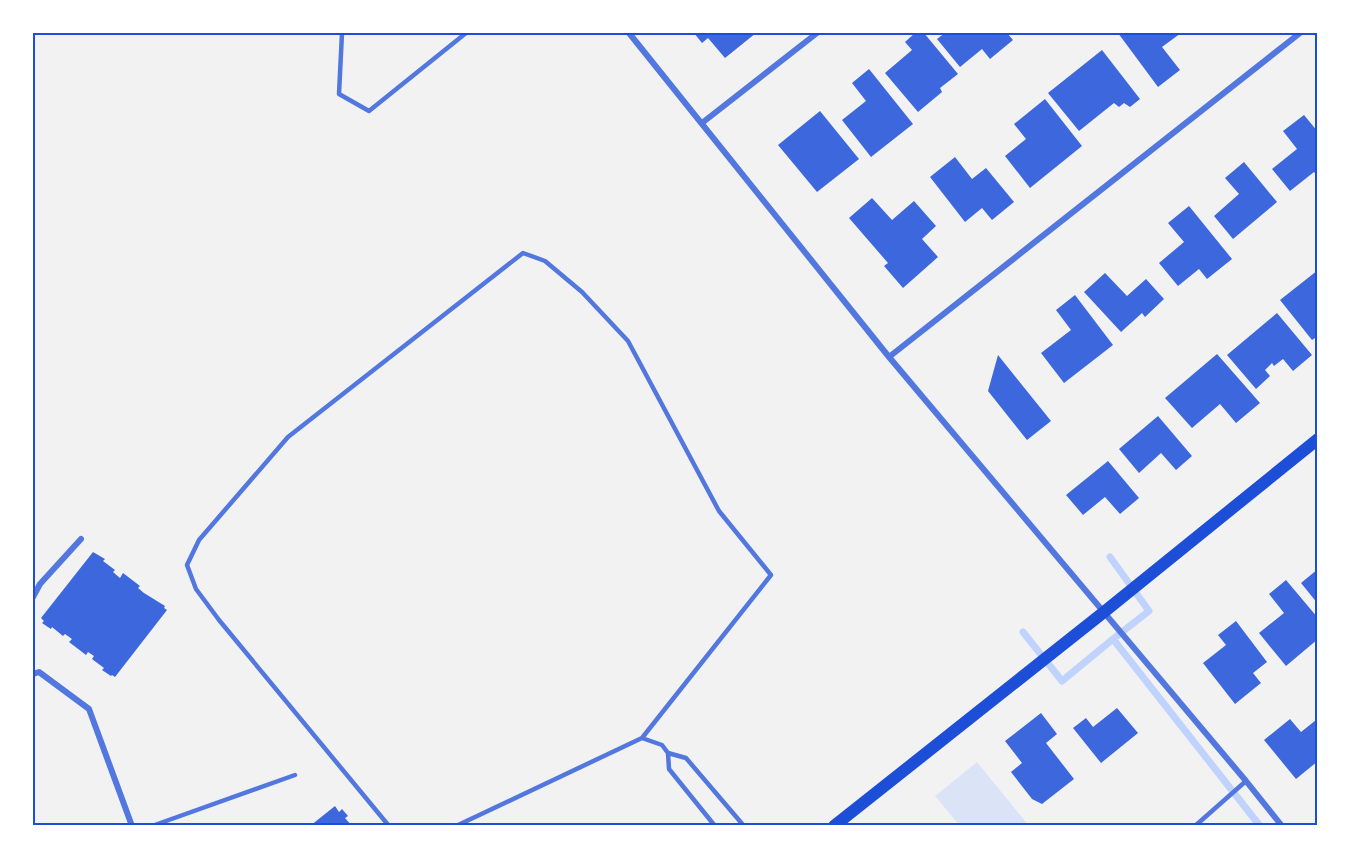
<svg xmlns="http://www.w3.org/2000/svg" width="1351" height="859" viewBox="0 0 1351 859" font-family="Quicksand,sans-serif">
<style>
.green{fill:#dbe4f7}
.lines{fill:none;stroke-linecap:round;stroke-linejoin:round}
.stream{stroke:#bfd3fe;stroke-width:7}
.building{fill:#3d67dc}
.service{stroke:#5277de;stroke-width:4.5}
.minor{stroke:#5277de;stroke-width:6}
.secondary{stroke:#1d4ed8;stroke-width:12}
.neatline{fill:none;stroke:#1d4ed8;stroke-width:2}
</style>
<rect width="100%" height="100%" fill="#f2f2f2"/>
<!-- green -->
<path class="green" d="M977,762L1029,826H960L935,796Z"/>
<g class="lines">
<!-- stream -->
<path class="stream" d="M1110,557L1149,611L1113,639
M1023,632L1062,681L1113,639L1260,826"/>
</g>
<!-- building -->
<path class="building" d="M694,33H756L725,58L708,38L702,43Z
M915,33H924L958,74L940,88L942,92L918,112L885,73L912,50L905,42Z
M945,33H1007L1013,40L990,59L982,49L960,67L937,39Z
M1118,33H1181L1162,47L1180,70L1158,87Z
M1102,50L1140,99L1130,107L1124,103L1119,107L1114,103L1079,131L1048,93Z
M869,69L913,124L871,157L842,120L866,101L852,83Z
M1045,99L1082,146L1030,188L1005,156L1026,139L1014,124Z
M820,111L859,159L817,192L778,145Z
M1304,115L1318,132V177L1314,172L1290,191L1272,169L1297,149L1283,131Z
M955,157L972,179L986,168L1014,202L992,220L982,208L965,222L930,177Z
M1244,162L1277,202L1233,239L1214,216L1239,194L1225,178Z
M872,198L892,220L914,201L936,226L922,239L938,257L903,288L884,266L888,263L849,218Z
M1189,206L1232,259L1207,279L1199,269L1178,286L1159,263L1184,242L1168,223Z
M1318,270V336L1312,340L1280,300Z
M1105,273L1127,296L1146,279L1164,299L1145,317L1142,313L1121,332L1084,292Z
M1075,295L1113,345L1064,383L1041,353L1071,330L1056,310Z
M1277,313L1312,355L1293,371L1283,359L1274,366L1272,363L1265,370L1270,376L1256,389L1227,355Z
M1217,354L1260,403L1236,423L1220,404L1192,428L1165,398Z
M998,355L1051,421L1027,440L988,391Z
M1158,416L1192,456L1176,470L1161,453L1139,473L1119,449Z
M1108,461L1139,498L1120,514L1105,497L1083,515L1066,495Z
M93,552L105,559L103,561L115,570L113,572L120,578L123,573L140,586L138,588L144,593L165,606L164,608L167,610L115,677L112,675L111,676L102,670L104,668L92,659L94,656L88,652L86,655L69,642L72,639L65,634L63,636L52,627L51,629L42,623L44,621L41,618Z
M1318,569V604L1301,583Z
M1286,580L1318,618V639L1286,666L1259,633L1284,613L1269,594Z
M1236,621L1267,662L1253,673L1261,683L1235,704L1203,663L1226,645L1218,635Z
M1117,708L1138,733L1101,763L1073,728L1086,718L1093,727Z
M1041,713L1057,734L1046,743L1074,779L1042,804L1032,799L1011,772L1022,763L1005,741Z
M1290,719L1301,732L1316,720L1318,723V761L1296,779L1264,740Z
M335,806L339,812L342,809L348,816L345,818L352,826H310Z"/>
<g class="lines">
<!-- service -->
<path class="service" d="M342,33L339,94L369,111L466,33
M668,753L669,769L715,826
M152,826L295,775
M389,826L219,620L196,589L187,565L199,540L288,437L523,253L545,261L582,292L628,341L719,511L771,575L642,738
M456,826L642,738L662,745L668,753L686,758L744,826
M1195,826L1246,781"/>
<!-- minor -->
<path class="minor" d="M629,33L889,357L1246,781L1282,826
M702,123L817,33
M889,357L1300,33
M33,597L40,584L81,539
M33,674L39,672L89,709L132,826"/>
<!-- secondary -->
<path class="secondary" d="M834,826L1104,612L1318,439"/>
</g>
<!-- border -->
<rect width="1351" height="859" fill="none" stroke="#ffffff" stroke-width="69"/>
<rect x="34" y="34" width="1282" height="790" class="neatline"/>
</svg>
